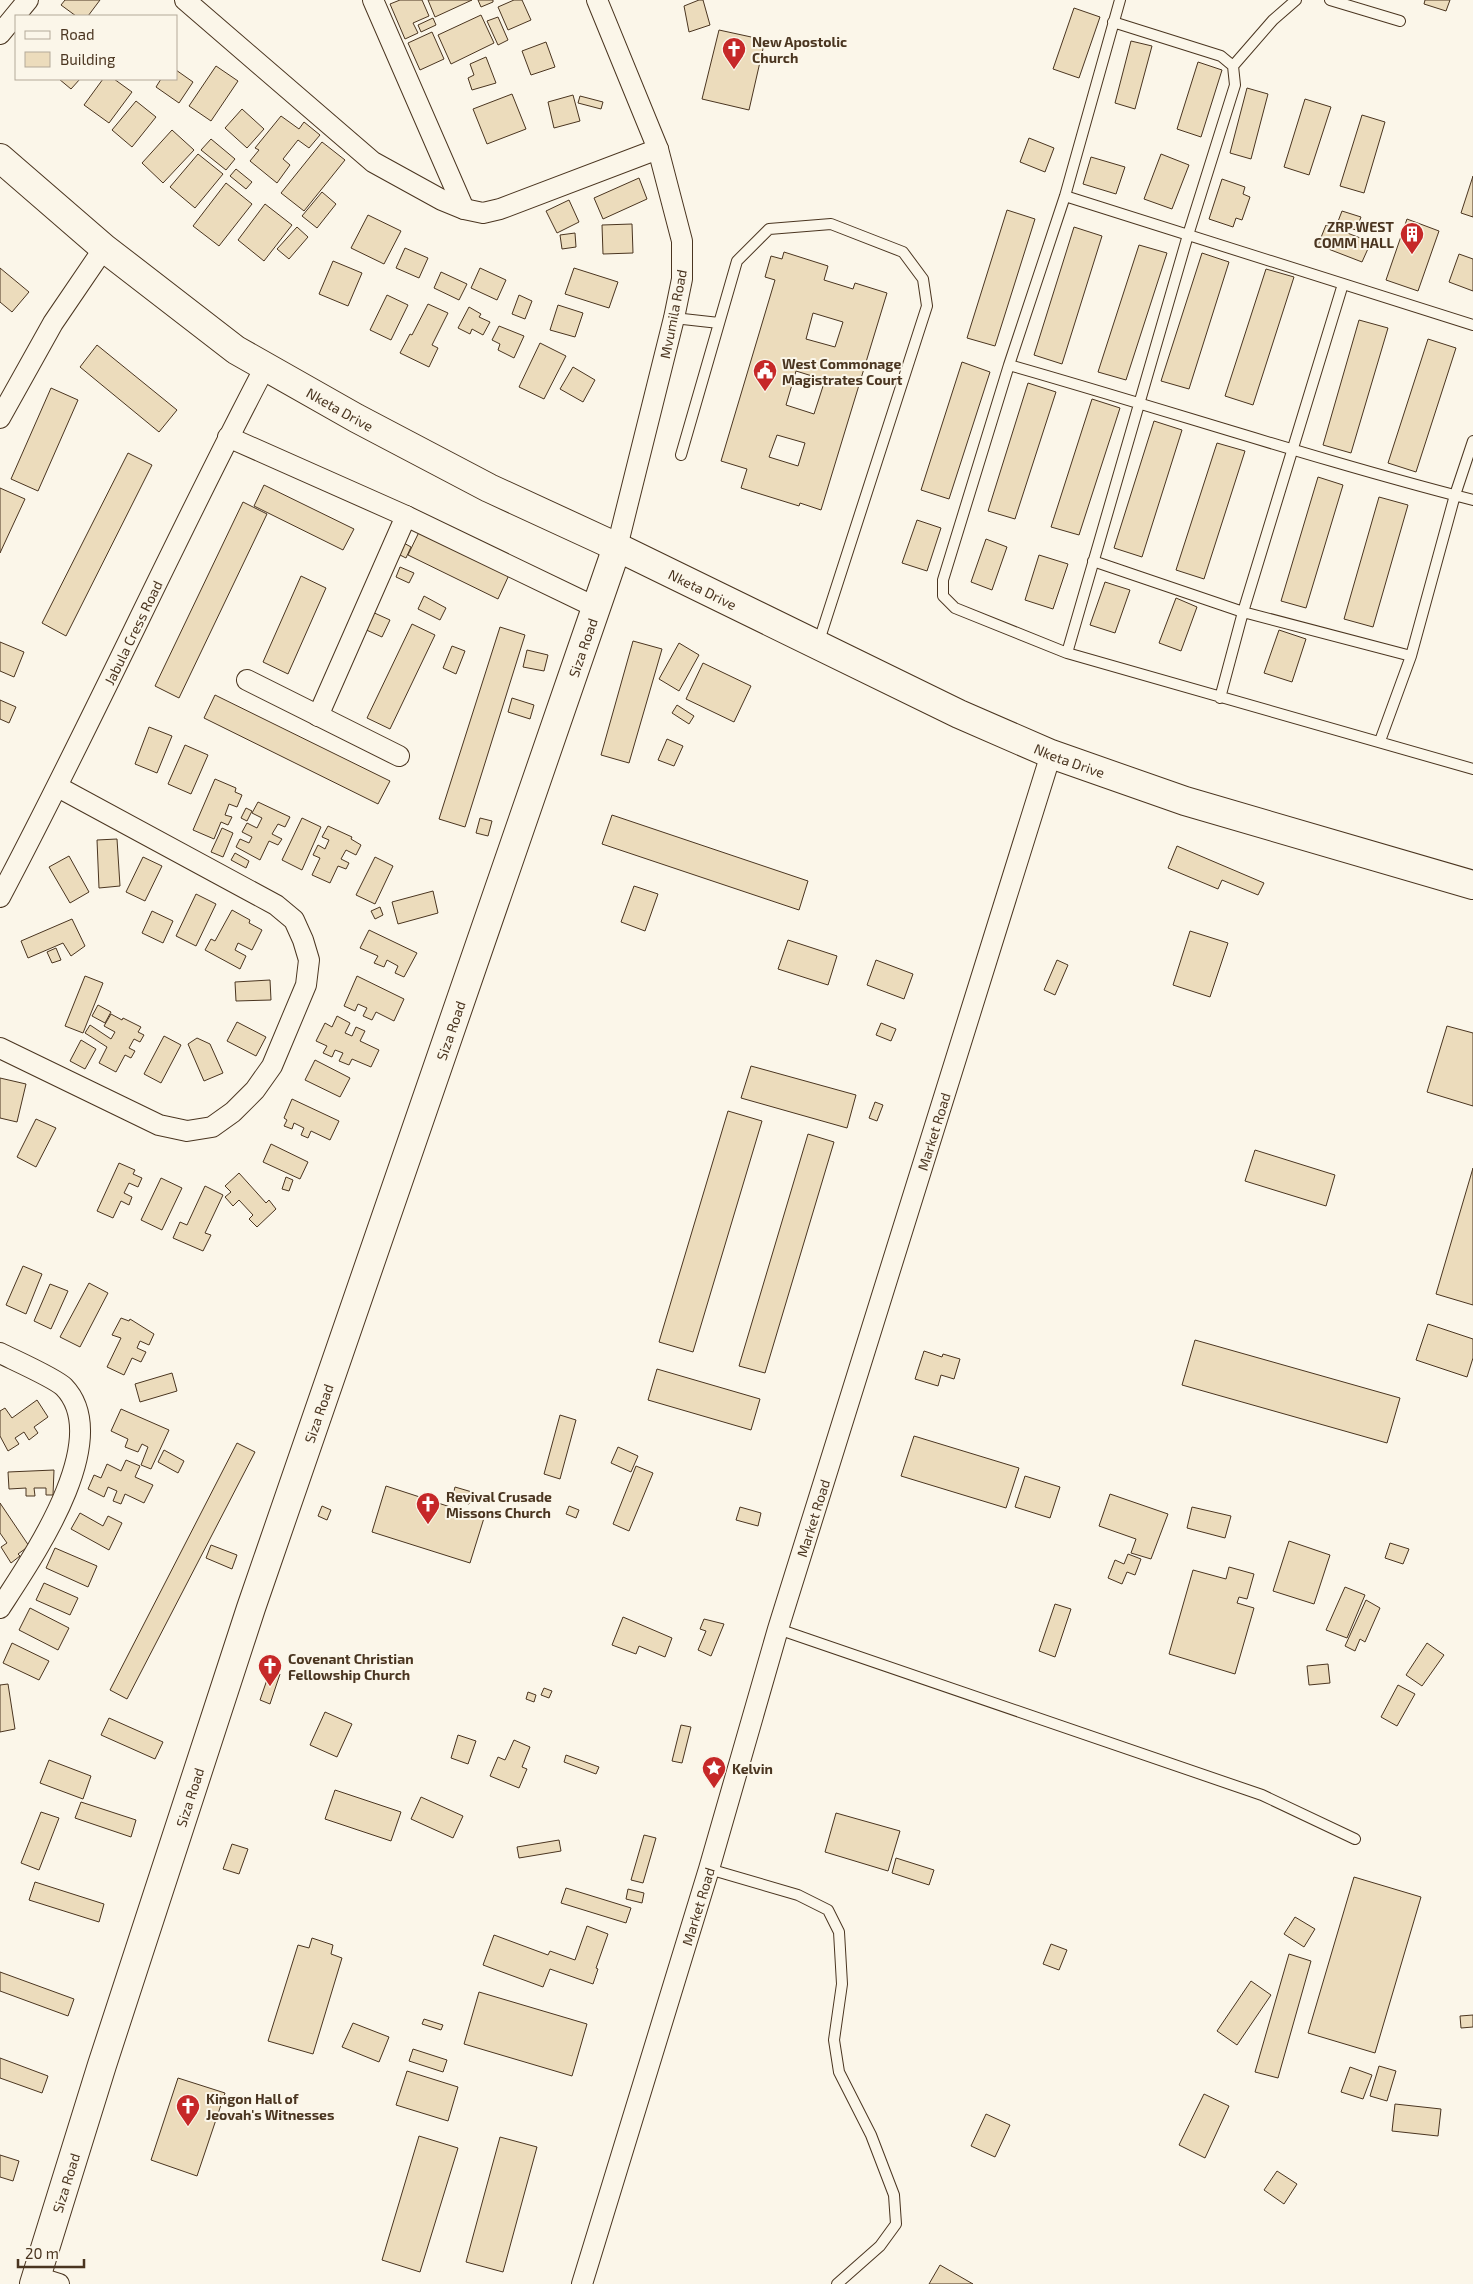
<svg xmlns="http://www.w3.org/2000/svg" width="1473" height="2284" viewBox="0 0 1473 2284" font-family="'Exo 2',sans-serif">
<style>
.building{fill:#ecdcbc;stroke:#4a3520;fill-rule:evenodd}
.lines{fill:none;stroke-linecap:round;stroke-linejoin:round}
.lane-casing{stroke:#4a3520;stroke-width:12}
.street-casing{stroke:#4a3520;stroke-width:22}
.secondary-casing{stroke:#4a3520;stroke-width:30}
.lane{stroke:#fbf6e9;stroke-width:10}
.street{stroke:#fbf6e9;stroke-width:20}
.secondary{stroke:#fbf6e9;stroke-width:28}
.labels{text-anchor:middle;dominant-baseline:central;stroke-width:4;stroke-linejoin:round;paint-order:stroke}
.poi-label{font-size:14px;font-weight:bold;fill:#4a3520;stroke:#fbf6e9;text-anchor:start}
.street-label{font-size:14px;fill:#4a3520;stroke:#fbf6e9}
</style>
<rect width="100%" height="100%" fill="#fbf6e9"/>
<!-- building -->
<path class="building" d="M65,0H100L88,16H76L61,5Z
M400,0H422L429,16L413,23L418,33L405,39L390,4Z
M428,0H472L435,17Z
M478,0H493V2L481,7Z
M514,0H522L531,20L508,30L498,7Z
M699,0H703L710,25L689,32L684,6Z
M1425,0H1450L1446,11L1424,4Z
M1074,8L1100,17L1079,78L1053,69Z
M481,15L494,43L451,64L438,35Z
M498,17L508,40L498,45L487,21Z
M433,18L436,25L421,32L418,25Z
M719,30L765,40L749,110L702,99Z
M432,32L444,59L420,70L408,43Z
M1131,41L1152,46L1135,109L1115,103Z
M546,42L555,67L531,75L522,51Z
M486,57L496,83L472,90L468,78L474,75L470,64Z
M1198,62L1222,70L1201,137L1177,129Z
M216,66L238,81L211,121L189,106Z
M176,70L193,82L179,103L156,87L161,79H176Z
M59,79H80L71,89Z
M103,79H114L132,92L109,123L84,105Z
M1247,88L1268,94L1251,159L1230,153Z
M512,94L526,129L487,144L473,109Z
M573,95L580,121L554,128L548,102Z
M580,96L603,102L601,109L578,103Z
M1305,99L1331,107L1309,175L1284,167Z
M136,101L156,117L132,147L112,130Z
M242,109L264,129L247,148L225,128Z
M1362,115L1385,122L1364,193L1340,186Z
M281,116L299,129L304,122L320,135L309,148L298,140L283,159L290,165L277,183L250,161L259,150L255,148Z
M172,130L194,150L163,183L142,163Z
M1029,138L1054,148L1045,172L1020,162Z
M211,139L235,159L226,170L201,150Z
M322,142L345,160L304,211L281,193Z
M198,154L223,174L195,208L170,187Z
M1161,154L1189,165L1172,209L1144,199Z
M1091,157L1125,167L1116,194L1083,184Z
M236,169L252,182L246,189L230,176Z
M1473,176V217L1461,213Z
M639,178L647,199L603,219L594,198Z
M1222,179L1245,187L1243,194L1250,197L1242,220L1236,218L1233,227L1209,219Z
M226,183L252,204L219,246L193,226Z
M322,192L336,204L317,228L302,216Z
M569,200L579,222L557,233L546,211Z
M265,204L292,225L264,261L238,240Z
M1007,210L1035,219L995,346L967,338Z
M1342,211L1361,217L1356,230L1337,224Z
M368,215L401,231L384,264L351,248Z
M1407,219L1439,231L1418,291L1386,280Z
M632,224L633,253L603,254L602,225Z
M1326,225L1371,242L1362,262L1318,245Z
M297,227L308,237L289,259L277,249Z
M1074,227L1102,236L1062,364L1034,355Z
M575,233L576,247L562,249L560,235Z
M1139,245L1167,253L1126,380L1098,372Z
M405,248L428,258L419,278L396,268Z
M784,252L828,266L824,280L853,289L855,283L887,293L821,510L800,503L799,506L741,488L747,469L721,461L775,280L765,277L771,256L782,259ZM813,313L843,322L835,347L806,339ZM796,371L825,380L814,414L786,405ZM777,435L805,443L798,466L769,457Z
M1202,253L1229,262L1189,389L1161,381Z
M1459,254L1473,259V291L1449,282Z
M333,261L362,273L348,306L319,294Z
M0,268L29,292L12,312L0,302Z
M480,268L506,280L497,300L471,288Z
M574,268L618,282L609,308L565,294Z
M1266,269L1294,277L1253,405L1225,396Z
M441,272L467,284L459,300L434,288Z
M387,295L408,305L391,340L370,330Z
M519,295L532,301L525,319L512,314Z
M428,304L448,313L432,345L438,348L429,367L400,353L410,334L412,335Z
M558,305L583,313L575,337L550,330Z
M469,307L481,314L479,317L490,322L483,335L472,329L470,334L458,328Z
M1359,320L1388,328L1351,453L1323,445Z
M499,326L524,336L514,358L498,350L500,344L492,340Z
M1428,339L1456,348L1416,472L1388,463Z
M540,343L566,356L544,399L519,387Z
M97,345L177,410L159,432L80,367Z
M962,362L990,372L949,499L921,490Z
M573,367L595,380L583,402L560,389Z
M1028,383L1056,392L1015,519L988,511Z
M51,388L78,400L38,491L11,479Z
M1092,399L1120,408L1079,535L1051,527Z
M1154,421L1182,430L1142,557L1114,548Z
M1217,443L1245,451L1204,579L1176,570Z
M128,453L152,465L66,636L42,623Z
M1318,477L1343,485L1306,608L1281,601Z
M264,485L354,529L343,550L254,506Z
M0,488L25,499L0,553Z
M1379,497L1408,505L1373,627L1344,619Z
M243,502L267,514L179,698L155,686Z
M917,520L941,528L927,571L902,563Z
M419,532L509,575L498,599L408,555Z
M986,539L1007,547L992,590L971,582Z
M402,542L411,547L406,558L396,553Z
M1039,555L1068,564L1053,609L1025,600Z
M400,567L414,573L409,583L396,577Z
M301,576L326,588L288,674L263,662Z
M1105,582L1130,590L1115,633L1090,625Z
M424,596L446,608L440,620L418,609Z
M1176,598L1197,607L1181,651L1159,643Z
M370,611L390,620L382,637L362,628Z
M412,624L435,635L390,729L367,718Z
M500,627L525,635L465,827L439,819Z
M1279,630L1306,639L1292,682L1264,673Z
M633,641L662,649L629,763L601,755Z
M0,642L24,652L14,677L0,671Z
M679,643L699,655L679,691L659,679Z
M452,646L465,651L456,674L443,668Z
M527,650L548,655L544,671L523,667Z
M703,663L751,686L734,722L686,699Z
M215,695L390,781L378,804L204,718Z
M512,698L534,705L530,719L508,712Z
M0,700L16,707L9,723L0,719Z
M677,705L694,716L689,724L672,713Z
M149,727L172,736L157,773L135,764Z
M667,739L683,746L674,766L658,760Z
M185,745L208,755L191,794L168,784Z
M215,779L236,788L235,792L242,795L237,807L229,804L225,815L232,817L228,825L221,822L214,839L193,830Z
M258,802L290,817L285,827L278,824L272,834L282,839L278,845L269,841L260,860L236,847L240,839L249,843L252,837L242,832L247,823L257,828L262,818L252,813Z
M246,808L252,811L247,821L241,818Z
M612,815L808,881L799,910L602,844Z
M302,818L321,827L302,870L282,860Z
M480,818L492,821L488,836L476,833Z
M328,826L352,837L351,839L361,845L356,855L346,850L341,859L349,863L346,869L338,866L330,883L312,875L320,858L313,855L318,845L325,849L329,840L322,837Z
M222,828L233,833L223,857L211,852Z
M117,839L120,886L99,888L97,840Z
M1177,846L1264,883L1258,895L1222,880L1218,889L1168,868Z
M235,853L249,861L246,868L231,860Z
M69,856L89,892L70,903L49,867Z
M143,857L162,866L145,901L126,892Z
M375,857L393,866L375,904L356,895Z
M634,886L658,894L645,931L621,922Z
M433,891L438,913L398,924L392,902Z
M196,894L216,904L196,946L176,936Z
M380,907L383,915L375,919L371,911Z
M232,910L250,920L249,923L262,930L252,950L238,943L235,950L246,956L240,969L205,950L211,939L215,941Z
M152,911L173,921L163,943L142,933Z
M72,919L85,946L71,956L63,943L28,958L21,941Z
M369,930L417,953L404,977L395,973L398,966L387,960L384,967L374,963L378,956L360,948Z
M1190,931L1228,943L1210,997L1173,985Z
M788,940L837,956L828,985L778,969Z
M56,948L61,960L52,963L47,952Z
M876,960L913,974L904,999L867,985Z
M1057,960L1068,965L1055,995L1044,990Z
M85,976L103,983L83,1033L65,1026Z
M357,976L404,999L394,1021L376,1012L372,1020L363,1016L367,1008L358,1004L355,1011L344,1006Z
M270,980L271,1000L236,1001L235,982Z
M98,1005L111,1012L105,1023L92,1016Z
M111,1014L122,1020L123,1018L141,1027L138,1032L144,1035L140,1042L134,1039L129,1048L135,1051L131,1058L125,1055L116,1072L99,1063L107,1047L85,1033L90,1025L111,1039L115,1032L104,1026Z
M337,1016L350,1023L345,1033L352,1036L356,1027L365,1031L360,1041L379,1050L371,1067L352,1059L349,1065L339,1061L343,1053L335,1050L332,1057L323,1053L327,1046L316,1041L325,1023L332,1027Z
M237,1022L266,1037L256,1056L227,1041Z
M881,1023L896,1029L891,1041L876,1035Z
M1447,1026L1473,1033V1106L1427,1092Z
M164,1036L181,1045L161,1083L144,1074Z
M197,1038L210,1044L223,1073L204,1081L188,1044Z
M81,1040L96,1049L85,1069L70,1061Z
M315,1060L350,1078L340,1097L305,1080Z
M751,1066L856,1095L847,1128L741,1098Z
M0,1078L26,1084L17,1122L0,1118Z
M292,1099L339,1121L330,1140L311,1131L308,1138L301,1135L304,1128L294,1123L292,1129L284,1126L287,1120L284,1118Z
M875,1102L883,1105L877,1121L869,1118Z
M728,1111L762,1121L693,1352L659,1342Z
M36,1119L56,1128L36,1167L17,1157Z
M808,1134L834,1142L765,1373L739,1366Z
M271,1144L308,1162L300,1179L263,1162Z
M1255,1150L1335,1175L1326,1206L1245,1181Z
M119,1163L135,1170L133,1174L142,1178L138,1187L129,1183L124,1193L132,1197L129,1205L121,1201L113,1218L97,1211Z
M1473,1168V1305L1436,1294Z
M239,1173L266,1203L269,1200L276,1209L257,1227L249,1219L253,1215L239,1200L233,1206L225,1197L231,1192L225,1186Z
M286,1177L293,1180L289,1191L282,1189Z
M161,1178L182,1188L162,1230L141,1220Z
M205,1186L223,1195L205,1233L211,1235L203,1251L173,1238L180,1222L187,1225Z
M23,1266L42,1274L26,1314L6,1305Z
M89,1283L108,1293L80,1347L60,1337Z
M50,1284L68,1291L51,1329L34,1321Z
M121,1318L129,1321L130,1319L154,1334L149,1345L140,1341L137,1348L146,1352L141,1362L132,1358L124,1375L107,1367L121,1338L112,1335Z
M1428,1324L1473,1339V1358L1467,1377L1416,1360Z
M1195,1340L1400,1398L1387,1443L1182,1385Z
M924,1351L942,1357L943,1354L960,1359L954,1379L941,1375L938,1386L915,1379Z
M657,1369L760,1399L751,1430L648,1400Z
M172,1373L177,1391L140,1402L135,1384Z
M37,1400L48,1417L34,1427L38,1433L29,1440L24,1432L15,1438L19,1444L8,1451L0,1436V1411L5,1408L12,1418Z
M121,1409L169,1430L151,1469L141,1465L148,1447L142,1444L138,1452L125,1447L128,1439L111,1431Z
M560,1415L576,1420L560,1479L544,1474Z
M914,1436L1019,1468L1006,1508L901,1476Z
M237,1443L255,1452L127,1699L110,1690Z
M618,1447L638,1456L631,1472L611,1463Z
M164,1450L184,1461L178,1473L158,1462Z
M126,1460L140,1466L135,1477L153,1485L144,1503L125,1494L121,1504L113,1501L117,1491L108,1487L104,1497L88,1489L94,1475L101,1478L107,1464L121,1471Z
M636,1466L653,1473L629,1531L613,1524Z
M54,1470L53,1495H46V1488H34L35,1496H26V1488L9,1489L8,1472Z
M1025,1476L1060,1487L1050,1518L1015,1507Z
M386,1486L484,1518L470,1563L372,1532Z
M455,1487L472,1492L469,1504L452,1499Z
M1110,1494L1168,1514L1151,1559L1131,1553L1136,1539L1099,1526Z
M0,1503L29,1546L18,1554L20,1556L11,1563L1,1547L7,1543L0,1533Z
M322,1506L331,1510L327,1520L318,1516Z
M569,1506L579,1510L576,1518L566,1514Z
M740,1507L761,1513L758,1526L736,1520Z
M1192,1507L1231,1516L1225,1538L1187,1528Z
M80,1513L103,1526L108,1516L122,1523L109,1550L71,1529Z
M1289,1541L1330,1555L1314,1604L1273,1591Z
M1390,1543L1409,1549L1403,1564L1385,1558Z
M211,1545L237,1555L232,1569L206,1558Z
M55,1548L97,1566L88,1587L46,1568Z
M1128,1554L1141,1559L1135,1575L1127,1572L1122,1584L1108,1578L1115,1560L1124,1564Z
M1229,1567L1254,1574L1247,1599L1239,1597L1237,1603L1254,1608L1235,1674L1169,1654L1193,1570L1226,1579Z
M44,1583L78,1598L70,1615L36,1600Z
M1345,1587L1365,1595L1347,1638L1326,1630Z
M1366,1600L1380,1608L1365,1642L1360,1639L1355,1651L1345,1646Z
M1055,1604L1071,1609L1055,1657L1039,1651Z
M30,1608L69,1628L58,1650L19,1630Z
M623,1617L672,1638L665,1657L639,1646L636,1654L612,1645Z
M704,1619L724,1624L711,1656L698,1650L706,1631L700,1629Z
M12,1643L49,1661L39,1680L3,1663Z
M1427,1643L1444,1655L1422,1686L1406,1675Z
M1328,1664L1330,1683L1309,1685L1307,1666Z
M270,1671L280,1674L270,1704L260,1700Z
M8,1684L15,1729L0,1732V1685Z
M1398,1685L1415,1694L1397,1726L1381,1717Z
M544,1688L552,1691L549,1698L541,1695Z
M528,1692L536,1695L534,1702L526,1699Z
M325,1712L352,1724L337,1757L310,1745Z
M109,1718L163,1742L155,1759L101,1735Z
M681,1725L691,1727L682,1763L672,1761Z
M458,1735L476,1741L468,1764L451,1758Z
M514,1740L530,1747L522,1767L527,1769L519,1788L490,1776L498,1757L505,1760Z
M566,1755L599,1767L596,1774L564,1762Z
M49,1760L91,1776L83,1799L40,1783Z
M335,1790L401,1812L391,1841L325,1819Z
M421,1797L463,1816L453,1838L411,1819Z
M81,1802L136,1820L131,1837L75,1818Z
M41,1812L59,1818L39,1870L21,1863Z
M836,1813L900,1831L888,1871L825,1852Z
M644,1835L656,1838L643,1883L631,1880Z
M559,1840L561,1851L519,1858L517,1847Z
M232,1844L248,1849L239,1874L223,1869Z
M896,1858L934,1870L929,1885L892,1873Z
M1354,1877L1421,1897L1375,2053L1308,2033Z
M35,1882L104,1904L99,1922L29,1900Z
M566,1888L631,1908L626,1923L561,1903Z
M628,1889L644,1893L642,1903L626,1899Z
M1295,1917L1315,1929L1304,1947L1284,1934Z
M587,1926L608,1934L596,1968L598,1969L593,1984L550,1969L543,1987L483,1965L494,1935L548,1955L550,1951L575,1960Z
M312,1938L333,1945L331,1954L342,1958L313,2054L268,2041L298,1945L309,1948Z
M1051,1944L1067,1950L1059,1970L1043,1964Z
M1289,1954L1311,1961L1278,2078L1255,2072Z
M0,1972L74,1999L68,2016L0,1991Z
M1251,1981L1271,1995L1237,2045L1217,2031Z
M479,1992L587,2024L572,2076L464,2044Z
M1473,2015V2027L1461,2028L1460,2016Z
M424,2019L443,2025L441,2030L422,2024Z
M353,2023L389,2037L379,2062L342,2047Z
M413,2049L447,2060L443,2072L409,2061Z
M0,2058L48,2076L42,2093L0,2078Z
M1379,2066L1396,2071L1387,2101L1370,2096Z
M1350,2067L1372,2075L1363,2099L1341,2092Z
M407,2071L458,2087L448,2121L396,2105Z
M178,2078L225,2093L197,2176L151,2160Z
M1204,2094L1229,2106L1205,2158L1179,2145Z
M1395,2104L1441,2109L1438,2136L1392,2131Z
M986,2114L1010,2125L995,2157L971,2146Z
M419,2136L458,2148L420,2272L382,2260Z
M500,2137L537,2147L503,2272L466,2262Z
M0,2155L19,2161L13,2181L0,2177Z
M1277,2171L1297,2184L1284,2204L1264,2190Z
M940,2265L973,2284H929Z"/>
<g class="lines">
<!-- lane casing -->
<g class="lane-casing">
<path id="lane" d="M1120,0L1065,196L1009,365L943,580V596L955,608L1067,653L1473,769
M1330,0L1400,21
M1233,66L1273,20L1296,0
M1065,196L1473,325
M674,318L719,323
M1009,365C1164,409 1317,460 1473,500
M681,455L737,261L769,229L831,224L903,252L923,279L927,306L818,644
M1093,561L1243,612L1411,656
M1067,653L1188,235L1235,85L1233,66L1221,56L1113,22
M1220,698L1243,612L1343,284
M1380,741L1411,656L1455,495L1473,441
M778,1629L1262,1795L1355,1839
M709,1869L798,1895L828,1910L839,1932L842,1984L834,2040L839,2072L871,2135L894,2195L896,2224L880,2246L837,2284"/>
</g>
<!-- street casing -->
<g class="street-casing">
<g id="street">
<path d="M185,0L373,162L442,200L464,209L483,213L500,209L658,149"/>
<path d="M373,0L464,209"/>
<path d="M597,0L658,149L682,241V279L674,318L617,547"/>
<path d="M0,34L28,0"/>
<path d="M0,418L53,323L104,248"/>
<path d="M228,437L406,516L595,607"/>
<path d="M247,680L399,756"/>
<path d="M318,716L406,516"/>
<path id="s1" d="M0,897C93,722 173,542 265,367"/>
<path d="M0,1048L159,1125L187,1131L212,1127L233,1112L255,1090L272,1066L306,985L309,960L303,940L294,920L276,905L58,787"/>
<path d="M0,1353C14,1360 55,1378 64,1387C115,1440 31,1560 0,1608"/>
<path d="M37,2277L59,2284"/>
<path id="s2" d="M582,2284L709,1869L778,1629L1051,754"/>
</g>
</g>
<!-- secondary casing -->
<g class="secondary-casing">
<g id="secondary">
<path id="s3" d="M0,158L104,248L236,350L356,418L489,488L617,547L959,714L1051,754L1185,801L1473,885"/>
<path id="s4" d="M34,2284L102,2065L251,1608L617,547"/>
</g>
</g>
<!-- lane -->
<use href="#lane" class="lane"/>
<!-- street -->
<use href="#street" class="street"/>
<!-- secondary -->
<use href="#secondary" class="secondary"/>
</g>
<!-- icons -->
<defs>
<g id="church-pin" transform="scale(1.25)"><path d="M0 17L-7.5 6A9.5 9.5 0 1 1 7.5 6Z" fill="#c62828" stroke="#fbf6e9"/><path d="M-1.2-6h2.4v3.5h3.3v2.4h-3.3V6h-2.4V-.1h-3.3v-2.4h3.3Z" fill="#fff"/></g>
<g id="building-pin" transform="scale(1.25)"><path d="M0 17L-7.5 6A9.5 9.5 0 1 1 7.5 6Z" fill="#c62828" stroke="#fbf6e9"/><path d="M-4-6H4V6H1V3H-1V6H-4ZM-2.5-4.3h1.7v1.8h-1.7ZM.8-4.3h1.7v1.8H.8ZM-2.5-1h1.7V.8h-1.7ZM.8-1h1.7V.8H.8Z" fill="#fff"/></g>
<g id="civic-pin" transform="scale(1.25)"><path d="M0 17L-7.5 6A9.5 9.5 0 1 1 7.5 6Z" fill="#c62828" stroke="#fbf6e9"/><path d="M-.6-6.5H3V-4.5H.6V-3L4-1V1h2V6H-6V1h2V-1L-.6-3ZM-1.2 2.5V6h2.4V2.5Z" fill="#fff"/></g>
<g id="sight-pin" transform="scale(1.25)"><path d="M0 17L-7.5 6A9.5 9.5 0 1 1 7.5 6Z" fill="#c62828" stroke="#fbf6e9"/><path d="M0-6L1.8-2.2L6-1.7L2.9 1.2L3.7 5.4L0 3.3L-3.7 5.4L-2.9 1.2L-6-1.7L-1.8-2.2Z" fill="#fff"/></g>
</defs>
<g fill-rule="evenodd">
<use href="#church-pin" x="734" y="49"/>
<use href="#building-pin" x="1412" y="234"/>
<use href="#civic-pin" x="765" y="371"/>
<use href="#church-pin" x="428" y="1504"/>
<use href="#church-pin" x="270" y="1666"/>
<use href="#sight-pin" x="714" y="1768"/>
<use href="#church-pin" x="188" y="2106"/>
</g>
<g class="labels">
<!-- poi labels -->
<g class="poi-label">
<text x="752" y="41">New Apostolic<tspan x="752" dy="16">Church</tspan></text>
<text x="1394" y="226" text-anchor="end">ZRP WEST<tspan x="1394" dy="16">COMM HALL</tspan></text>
<text x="782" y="363">West Commonage<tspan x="782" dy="16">Magistrates Court</tspan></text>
<text x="446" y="1496">Revival Crusade<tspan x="446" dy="16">Missons Church</tspan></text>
<text x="288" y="1658">Covenant Christian<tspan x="288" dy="16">Fellowship Church</tspan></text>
<text x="732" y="1768">Kelvin</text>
<text x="206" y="2098">Kingon Hall of<tspan x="206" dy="16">Jeovah's Witnesses</tspan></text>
</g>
<!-- street labels -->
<g class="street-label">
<text transform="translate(673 314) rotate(-79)">Mvumila Road</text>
<text stroke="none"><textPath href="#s3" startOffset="424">Nketa Drive</textPath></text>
<text stroke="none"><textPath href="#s3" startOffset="829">Nketa Drive</textPath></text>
<text stroke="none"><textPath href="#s1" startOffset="296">Jabula Cress Road</textPath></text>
<text stroke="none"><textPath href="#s4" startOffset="1726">Siza Road</textPath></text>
<text stroke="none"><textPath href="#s3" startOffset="1234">Nketa Drive</textPath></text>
<text stroke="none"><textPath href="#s4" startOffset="1321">Siza Road</textPath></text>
<text stroke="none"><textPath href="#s2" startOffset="1205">Market Road</textPath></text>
<text stroke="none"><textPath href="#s4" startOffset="916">Siza Road</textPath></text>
<text stroke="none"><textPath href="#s2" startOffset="800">Market Road</textPath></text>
<text stroke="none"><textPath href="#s4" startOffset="511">Siza Road</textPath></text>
<text stroke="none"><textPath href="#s2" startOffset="395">Market Road</textPath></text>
<text stroke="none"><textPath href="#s4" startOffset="106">Siza Road</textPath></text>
</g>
</g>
<!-- legend -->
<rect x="15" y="15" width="162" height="65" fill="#fbf6e9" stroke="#b4a999"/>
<rect x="25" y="31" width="25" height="8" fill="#fbf6e9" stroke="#b4a999"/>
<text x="60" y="40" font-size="15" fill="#4a3520">Road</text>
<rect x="25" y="52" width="25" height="15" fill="#ecdcbc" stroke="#b4a999"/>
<text x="60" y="65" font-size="15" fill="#4a3520">Building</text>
<!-- scale -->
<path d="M18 2259v8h66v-8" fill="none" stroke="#4a3520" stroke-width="2.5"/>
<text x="25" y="2259" font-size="15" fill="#4a3520" stroke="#fbf6e9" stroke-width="4" paint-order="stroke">20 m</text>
</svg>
